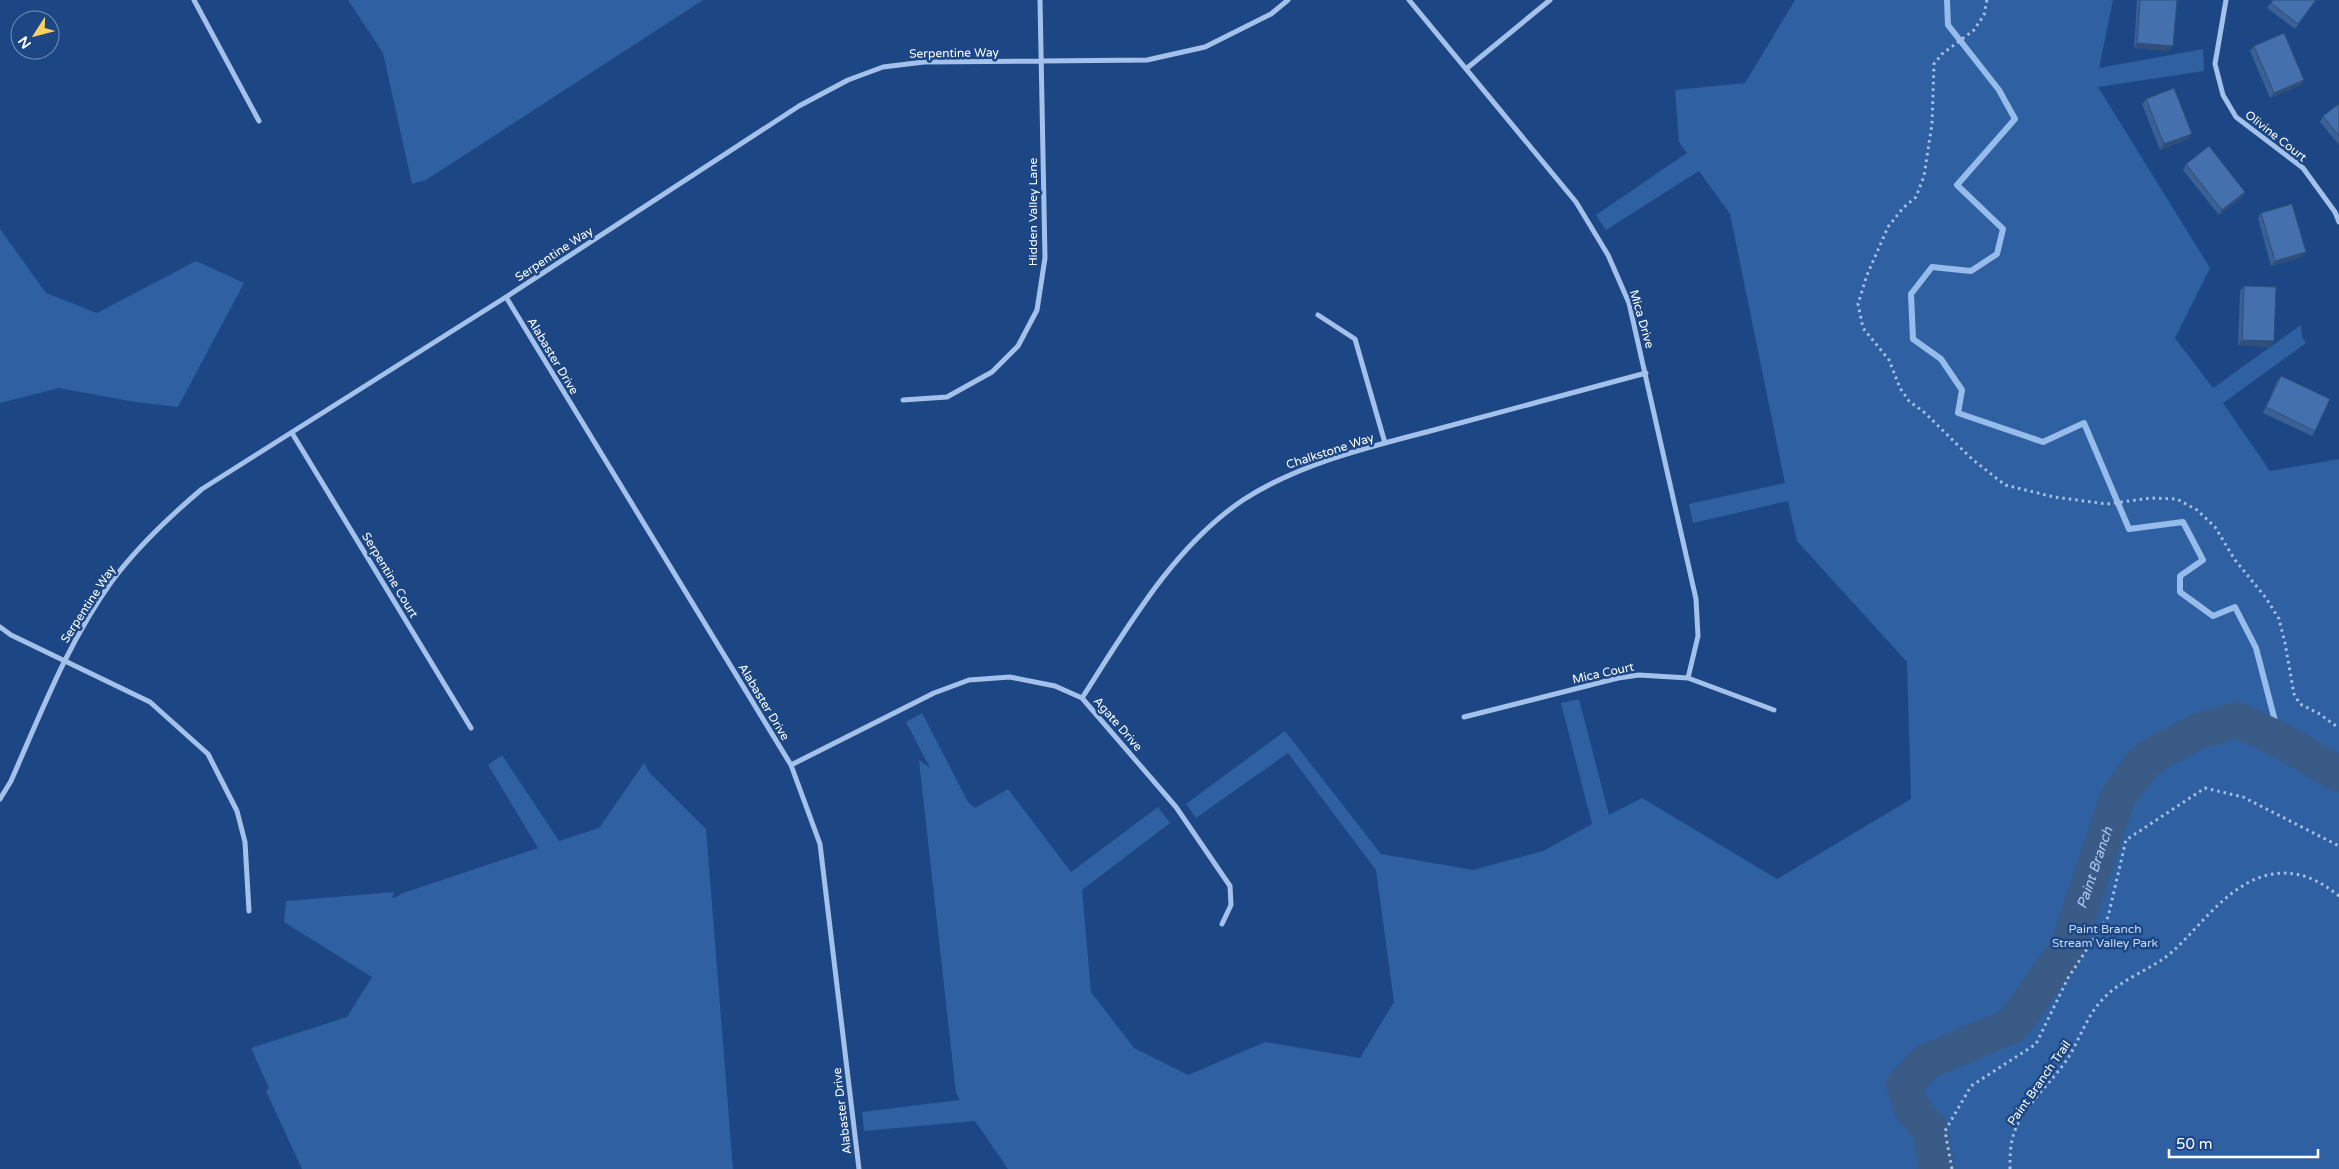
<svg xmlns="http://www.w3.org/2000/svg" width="2339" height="1169" viewBox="0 0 2339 1169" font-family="'Varela Round',sans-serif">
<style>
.green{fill:#2f60a2}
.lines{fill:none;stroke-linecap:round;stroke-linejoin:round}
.stream{stroke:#96bcec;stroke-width:6}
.river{stroke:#3b5b87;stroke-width:36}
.path{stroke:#a3c1ea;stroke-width:3;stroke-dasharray:2.5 4;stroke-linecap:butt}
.minor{stroke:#a3c1ea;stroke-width:5}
.wall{fill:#3a6095}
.shaded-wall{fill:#304e79}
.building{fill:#4470ad;stroke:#304e79}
.labels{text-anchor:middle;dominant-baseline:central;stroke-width:5;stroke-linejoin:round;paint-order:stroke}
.street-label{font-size:12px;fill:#fff;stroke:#1c4784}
.park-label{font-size:12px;fill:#c7dcf8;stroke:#1c4784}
.water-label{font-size:14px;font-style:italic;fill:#aecbf2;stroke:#1c4784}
</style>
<rect width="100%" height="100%" fill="#1c4784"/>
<!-- green -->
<path class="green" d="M348,0H703L426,180L412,184L383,53Z
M1795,0H2113L2099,68L2203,49L2204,71L2098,87L2210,268L2175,338L2213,388L2301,325L2302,337L2306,343L2223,403L2270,471L2339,459V1169H1008L975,1121L864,1131L862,1112L960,1100L956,1093L919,760L930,768L906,722L922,713L968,802L975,808L1008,789L1071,872L1158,807L1170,823L1082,890L1091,992L1134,1048L1188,1075L1265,1042L1360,1058L1394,1002L1376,870L1288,753L1196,818L1186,804L1285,731L1381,854L1473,870L1543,851L1592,824L1561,703L1579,699L1609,815L1642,798L1777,879L1911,799L1907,662L1797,541L1788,501L1693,523L1689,504L1785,483L1730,214L1699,171L1606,230L1596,215L1687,153L1679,142L1675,90L1745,83Z
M0,229L46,293L97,313L196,261L244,283L178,407L135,402L59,388L0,403Z
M502,755L559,841L599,828L644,763L649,772L706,829L733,1169H302L266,1091L269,1088L251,1048L347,1017L372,977L284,922L286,901L394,892L392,898L399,896L400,894L538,848L488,765Z"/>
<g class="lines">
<!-- stream -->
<path class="stream" d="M1947,0L1948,25L1999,90L2015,119L1957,185L2003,229L1997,254L1971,271L1932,267L1911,294L1913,339L1941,359L1962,390L1958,413L2043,442L2084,423L2129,529L2183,522L2203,560L2180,576V592L2213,616L2235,607L2256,648L2280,740"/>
<!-- river -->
<path class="river" id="s1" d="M1937,1169L1930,1130L1911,1107L1904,1085L1926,1062L2013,1025L2067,949L2118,797L2145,760L2196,732L2237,720L2280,740L2339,774"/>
<!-- path -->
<path class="path" d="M1987,0L1984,15L1974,30L1942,54L1934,64L1932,124L1924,176L1916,197L1903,208L1888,227L1867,275L1858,304L1863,328L1889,360L1900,388L1909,401L1925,413L1972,459L2005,485L2054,497L2107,504L2151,498L2177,499L2197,510L2215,527L2235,560L2266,598L2279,619L2285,643L2294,694L2300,704L2318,713L2339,728
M1952,1169L1945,1131L1971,1086L2036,1044L2068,978L2108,917L2126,840L2205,788L2243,797L2339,846
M2010,1169C2010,1155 2010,1141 2016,1128C2026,1104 2054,1080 2068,1058C2080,1039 2087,1015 2103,999C2122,978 2151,970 2172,952C2202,925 2230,881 2273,874C2299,870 2319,880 2339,896"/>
<!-- minor -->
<path class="minor" d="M194,0L259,121
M1409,0L1576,202L1608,255L1629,303L1696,599L1698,636L1688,678
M2226,0L2215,64L2223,95L2236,117L2303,168L2335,212L2339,222
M1466,69L1550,0
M506,297L791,765L820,844L859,1169
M1318,315L1355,339L1385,443
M903,400L947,397L992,372L1018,346L1037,310L1045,258L1040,0
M292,433L471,728
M0,627L11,635L150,702L208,754L237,811L245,842L249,911
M1082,698C1127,628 1173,547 1243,500C1300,463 1369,447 1434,430C1505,411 1575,392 1646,373
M1464,717L1618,678L1639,675L1688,678L1774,710
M791,765L934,693L969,680L1010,677L1055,686L1082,698L1176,807L1230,886L1231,905L1222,924
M0,799L11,781C41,713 68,642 112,581C138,546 169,517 202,489L506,297L799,106L848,80L883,67L924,62L1147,60L1205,47L1271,14L1288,0"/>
</g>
<!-- wall -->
<path class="wall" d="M2137,0H2177L2169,51L2134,48Z
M2273,0H2316L2295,29L2267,8Z
M2254,46L2304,80L2301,85L2270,98L2250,51Z
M2146,99L2188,139L2160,150L2142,104Z
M2339,104V145L2320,122L2323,116Z
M2186,164L2245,192L2242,197L2219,215L2183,170Z
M2261,213L2302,257L2271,266L2258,218Z
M2244,286L2270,347L2238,345L2240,291Z
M2281,376L2315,431L2312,436L2263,413L2277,381Z"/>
<!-- shaded-wall -->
<path class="shaded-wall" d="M2137,43L2173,46L2169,51L2134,48Z
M2304,80L2301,85L2270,98L2274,93Z
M2192,134L2188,139L2160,150L2164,144Z
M2245,192L2242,197L2219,215L2222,210Z
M2306,252L2302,257L2271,266L2275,261Z
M2242,340L2274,341L2270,347L2238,345Z"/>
<!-- building -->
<path class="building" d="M2140,0H2177L2173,46L2137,43Z
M2273,0H2316L2298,24L2271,3Z
M2284,33L2304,80L2274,93L2254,46Z
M2174,88L2192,134L2164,144L2146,99Z
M2339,104V136L2323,116Z
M2209,146L2245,192L2222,210L2186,164Z
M2292,204L2306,252L2275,261L2261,213Z
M2244,286L2276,287L2274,341L2242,340Z
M2281,376L2330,399L2315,431L2266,407Z"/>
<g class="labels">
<!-- street labels -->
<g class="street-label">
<text transform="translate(954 53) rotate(-1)">Serpentine Way</text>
<text transform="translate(2276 136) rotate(38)">Olivine Court</text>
<text transform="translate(1033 212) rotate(-90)">Hidden Valley Lane</text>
<text transform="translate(554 254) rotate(-33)">Serpentine Way</text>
<text transform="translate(1642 319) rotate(74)">Mica Drive</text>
<text transform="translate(553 356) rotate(59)">Alabaster Drive</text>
<text transform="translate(1330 451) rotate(-18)">Chalkstone Way</text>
<text transform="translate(390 575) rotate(59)">Serpentine Court</text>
<text transform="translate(88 604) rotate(-57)">Serpentine Way</text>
<text transform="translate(1603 673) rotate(-12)">Mica Court</text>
<text transform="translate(764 702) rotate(59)">Alabaster Drive</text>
<text transform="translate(1118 724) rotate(49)">Agate Drive</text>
<text transform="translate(2039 1083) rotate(-55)">Paint Branch Trail</text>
<text transform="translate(842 1111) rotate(-97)">Alabaster Drive</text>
</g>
<!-- park labels -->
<g class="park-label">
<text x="2105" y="929">Paint Branch<tspan x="2105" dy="14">Stream Valley Park</tspan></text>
</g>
<!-- water labels -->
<g class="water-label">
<text stroke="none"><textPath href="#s1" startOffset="398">Paint Branch</textPath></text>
</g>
</g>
<!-- north arrow -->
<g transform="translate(35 35) rotate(234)"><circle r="24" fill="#1c4784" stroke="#7791b5"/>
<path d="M0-4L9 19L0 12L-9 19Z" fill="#fbd260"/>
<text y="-8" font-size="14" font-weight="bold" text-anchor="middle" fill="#ffffff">N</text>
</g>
<!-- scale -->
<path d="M2169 1149v8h149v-8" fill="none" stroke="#ffffff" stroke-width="2.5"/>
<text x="2176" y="1149" font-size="15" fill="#ffffff" stroke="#1c4784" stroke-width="4" paint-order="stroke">50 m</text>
</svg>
